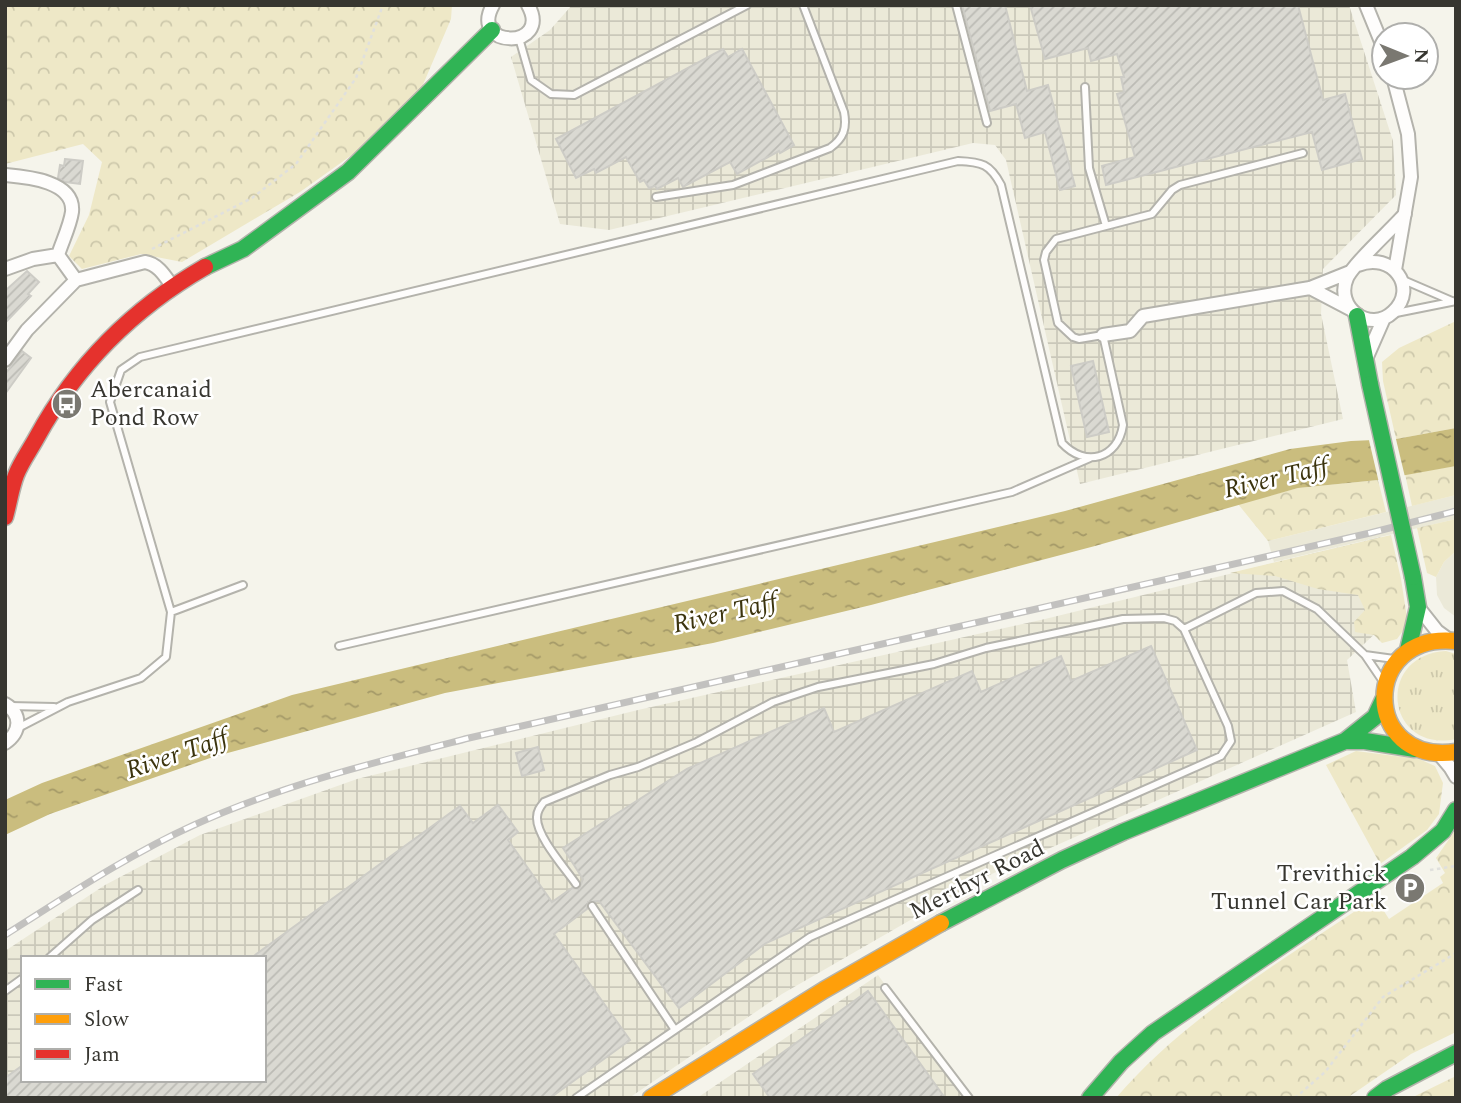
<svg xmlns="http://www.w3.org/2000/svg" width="1461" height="1103" viewBox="0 0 1461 1103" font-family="Spectral,serif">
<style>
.built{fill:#ebe9d8}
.industrial{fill:url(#industrial-grid);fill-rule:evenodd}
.grass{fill:url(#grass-tufts)}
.forest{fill:url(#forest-crowns)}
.water{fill:url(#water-ripples)}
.pier{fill:#f5f4eb}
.building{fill:url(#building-hatch);stroke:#cdccc6;stroke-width:2}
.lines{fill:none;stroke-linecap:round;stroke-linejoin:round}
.lane-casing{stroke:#b4b3ac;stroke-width:10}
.street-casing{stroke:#b4b3ac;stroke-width:16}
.fast-casing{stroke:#b4b3ac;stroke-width:19}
.slow-casing{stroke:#b4b3ac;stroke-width:19}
.jam-casing{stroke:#b4b3ac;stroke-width:19}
.path{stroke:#e0e0dd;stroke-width:2.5;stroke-dasharray:3.5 3.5;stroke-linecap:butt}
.lane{stroke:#fefdfc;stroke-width:6}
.street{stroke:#fefdfc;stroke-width:12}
.fast{stroke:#30b455;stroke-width:16}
.slow{stroke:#ff9f0a;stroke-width:16}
.jam{stroke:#e5322d;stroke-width:16}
.rail-casing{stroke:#c2c1bf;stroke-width:7}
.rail{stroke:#fff;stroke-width:4.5;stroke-dasharray:13;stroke-linecap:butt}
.fast-bridge-casing{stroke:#b4b3ac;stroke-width:19;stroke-linecap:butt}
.fast-bridge{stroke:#30b455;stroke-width:16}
.labels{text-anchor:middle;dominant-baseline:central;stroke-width:5;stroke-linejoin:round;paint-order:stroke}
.poi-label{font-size:24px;fill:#373630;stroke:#fff;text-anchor:start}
.street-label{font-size:24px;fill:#373630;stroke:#fff}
.water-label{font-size:26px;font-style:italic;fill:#3c340e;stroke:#fff}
</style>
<defs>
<pattern id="industrial-grid" width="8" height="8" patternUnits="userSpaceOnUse" patternTransform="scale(1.75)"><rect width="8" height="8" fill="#ebe9d8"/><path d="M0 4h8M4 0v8" fill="none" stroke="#cac8ba"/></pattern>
<pattern id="grass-tufts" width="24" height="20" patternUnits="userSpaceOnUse" patternTransform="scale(1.75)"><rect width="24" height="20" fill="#eee8c7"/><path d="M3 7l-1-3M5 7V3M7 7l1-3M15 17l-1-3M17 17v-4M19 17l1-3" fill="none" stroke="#cdc8ab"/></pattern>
<pattern id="forest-crowns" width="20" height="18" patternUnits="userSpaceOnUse" patternTransform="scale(1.75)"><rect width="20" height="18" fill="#eee8c7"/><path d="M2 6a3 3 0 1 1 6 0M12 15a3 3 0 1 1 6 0" fill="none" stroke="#cdc8ab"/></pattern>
<pattern id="water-ripples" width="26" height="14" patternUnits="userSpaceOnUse" patternTransform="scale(1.75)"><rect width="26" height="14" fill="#cabd7e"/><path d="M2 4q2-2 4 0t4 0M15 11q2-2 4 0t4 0" fill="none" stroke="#a59a68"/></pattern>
<pattern id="building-hatch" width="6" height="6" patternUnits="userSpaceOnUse" patternTransform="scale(1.75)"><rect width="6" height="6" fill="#dad9d2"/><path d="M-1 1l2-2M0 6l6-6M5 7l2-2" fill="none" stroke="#bcbbb5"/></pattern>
</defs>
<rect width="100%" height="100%" fill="#f5f4eb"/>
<!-- built -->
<path class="built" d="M1456,495V519L1274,562L1268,541Z
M1456,551V617L1444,608L1437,595L1436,577L1444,562Z"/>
<!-- industrial -->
<path class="industrial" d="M572,5H1349L1393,141L1396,195L1323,269L1321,314L1343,419L1080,484L1006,160L995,145L973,143L609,230L560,224L511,57L550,30Z
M1381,537L1397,613L1347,660L1356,712L985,877L782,994L629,1098H5V951L105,885L200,835L357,779L638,710L1045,619ZM23,958H264V1080H23Z
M878,975L968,1098H697Z"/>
<!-- grass -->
<path class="grass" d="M1446,651L1456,654V739C1386,754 1374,655 1446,651Z"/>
<!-- forest -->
<path class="forest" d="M5,5H452L451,19L422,87L356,152L300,192L182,262L141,254L82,269L69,256L89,215L102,162L83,144L5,164Z
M1456,321V428L1396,439L1383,381L1382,362L1399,348Z
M1456,466V495L1412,506L1405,474Z
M1378,480L1386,512L1268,541L1238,504L1298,488Z
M1456,519V551L1444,562L1436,577L1427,573L1417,528Z
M1391,535L1401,579L1408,624L1397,639L1382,643L1374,635L1355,632L1354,622L1365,610L1358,595L1318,589L1275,576L1230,573Z
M1356,751L1419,759L1435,766L1443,783L1439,814L1427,830L1380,864L1326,765Z
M1456,829V1032L1411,1054L1347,1098H1116C1185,1017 1282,961 1370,901L1377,911L1382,908L1389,919L1443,883L1440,877L1445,873L1436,858Z
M1456,1076V1098H1411Z"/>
<!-- water -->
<path class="water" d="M1456,428V466L1378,480L1298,488L1095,546L871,605L713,643L445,693L213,757L50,814L5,835V800L42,783L292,695L1065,511L1290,449L1351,441L1396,439Z"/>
<!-- pier -->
<path class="pier" d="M1395,435L1405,477L1379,483L1368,436Z"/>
<!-- building -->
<path class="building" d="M962,5H1005L1027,91L1048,85L1075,186L1060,190L1045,132L1025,138L1016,104L990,111Z
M1030,5H1298L1323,100L1345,94L1362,159L1322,170L1312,132L1106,185L1102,166L1135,157L1117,94L1124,92L1121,77H1124L1117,54L1091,61L1088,48L1045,59Z
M723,49L728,57L742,49L794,145L780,153L779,151L737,174L730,162L683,187L678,178L657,189L655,186L649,188L644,180L640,182L626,157L596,173L594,169L576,178L556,139Z
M65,159L83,161L80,184L65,182L58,178L60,165L64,166Z
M27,271L39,282L28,294L31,296L5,323V291Z
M22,351L31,358L5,394V374Z
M1093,361L1109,432L1087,437L1071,366Z
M1151,646L1197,750L766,943L679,1008L599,901L588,902L587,909L554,934L630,1040L550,1098H5V1078L23,1065V1080H264V958H251L460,806L473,823L498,805L518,832L508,840L552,902L572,888L579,889L583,879L563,848L687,769L824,708L834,732L972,671L981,692L1061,656L1071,681Z
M538,747L544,770L522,776L516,753Z
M868,991L945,1098H770L753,1074Z"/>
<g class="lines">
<!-- lane casing -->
<g class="lane-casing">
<path id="lane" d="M956,5L987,123
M519,38L531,80L551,94L574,95L747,5
M1085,87L1089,168L1106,226
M656,197L733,185L830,148C844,138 847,128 844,112L803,5
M1401,279L1452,301
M1396,313L1456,301
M171,612L243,585
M1184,629L1256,593L1283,591L1317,609L1365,655L1382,680
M339,646L1012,492L1090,458
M1365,655L1394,659
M10,706L54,707
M18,728L68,702L141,678L166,657L171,612L110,402L121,370L140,357L958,161C982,162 990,164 1001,185L1062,443C1085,468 1118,459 1123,425L1103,335L1079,339L1073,337L1058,323L1044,260L1046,252L1056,239L1152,214L1172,190L1180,185L1303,153
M592,906L675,1030
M49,958L92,920L138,890
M885,988L969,1098
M5,991L23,978
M576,1098L810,937L1221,756L1231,741L1228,726L1184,629L1175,621L1164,618L1123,619L986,648L934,664L818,687L773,702L697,742L638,767L610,775L544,802C540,807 537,811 537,817C536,836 565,868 576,884"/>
</g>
<!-- street casing -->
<g class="street-casing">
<path id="street" d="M493,5C468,49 553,50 528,5
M1366,5L1384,49
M1393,77L1408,134L1411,177L1395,270
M5,175C27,177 75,181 72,212C70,226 62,242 58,255L76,280
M1358,265C1392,251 1419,288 1393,312C1370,334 1334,307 1347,278C1353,264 1393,228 1405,214
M5,269L33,259L58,255
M76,280L145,262C158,264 165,276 172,286
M1310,288L1350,309
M1103,335L1130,331L1143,316L1310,288L1350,272
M1366,359L1384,318
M5,360L27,330L76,280
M1418,607L1437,631L1448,639
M5,704C22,714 21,732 5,743
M1439,754L1450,767L1456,777"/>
</g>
<!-- fast casing -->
<g class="fast-casing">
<path id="fast" d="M205,267L243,249L348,172L492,30
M1357,316L1370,384
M1408,650L1418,607L1413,577
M1345,741H1365L1415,749
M941,923L1062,860L1123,832L1345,741L1375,717L1383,700
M1090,1098L1121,1062L1153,1033L1412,857L1443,831L1456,810
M1375,1098L1387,1089L1456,1053"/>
</g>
<!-- slow casing -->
<g class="slow-casing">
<path id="slow" d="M1456,641C1360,631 1361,766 1456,752
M651,1098L824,990L941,923"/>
</g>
<!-- jam casing -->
<g class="jam-casing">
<path id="jam" d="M5,517C9,503 11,488 16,475C21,462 30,450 37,437C77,364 132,309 205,267"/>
</g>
<!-- path -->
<path class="path" d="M152,249L252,198L296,164L356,78L383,5
M1430,870L1456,866
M1295,1098L1325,1072L1383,997L1456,953"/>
<!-- lane -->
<use href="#lane" class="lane"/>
<!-- street -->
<use href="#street" class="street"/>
<!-- fast -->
<use href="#fast" class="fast"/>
<!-- slow -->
<use href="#slow" class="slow"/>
<!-- jam -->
<use href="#jam" class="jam"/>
<!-- rail casing -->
<g class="rail-casing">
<path id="rail" d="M5,935C67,896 128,855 194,825C282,785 376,762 469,738L1370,533L1456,511"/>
</g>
<!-- rail -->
<use href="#rail" class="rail"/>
<!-- fast-bridge casing -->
<g class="fast-bridge-casing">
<path id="fast-bridge" d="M1370,384L1413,577"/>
</g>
<!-- fast-bridge -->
<use href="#fast-bridge" class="fast-bridge"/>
</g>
<!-- icons -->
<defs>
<g id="bus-disc" transform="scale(1.575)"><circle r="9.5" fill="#7a7871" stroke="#fff"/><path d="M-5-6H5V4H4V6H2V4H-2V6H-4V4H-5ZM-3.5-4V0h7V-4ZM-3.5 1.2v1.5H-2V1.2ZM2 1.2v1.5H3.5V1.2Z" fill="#fff"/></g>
<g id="parking-disc" transform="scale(1.575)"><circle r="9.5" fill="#7a7871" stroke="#fff"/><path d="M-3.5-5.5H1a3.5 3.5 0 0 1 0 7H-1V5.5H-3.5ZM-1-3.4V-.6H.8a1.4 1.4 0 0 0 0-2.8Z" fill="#fff"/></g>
</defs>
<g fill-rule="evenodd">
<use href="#bus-disc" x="67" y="404"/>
<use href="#parking-disc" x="1410" y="888"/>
</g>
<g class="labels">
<!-- poi labels -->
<g class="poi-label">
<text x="90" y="390">Abercanaid<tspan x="90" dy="28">Pond Row</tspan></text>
<text x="1387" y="874" text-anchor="end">Trevithick<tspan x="1387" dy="28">Tunnel Car Park</tspan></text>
</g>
<!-- street labels -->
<g class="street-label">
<text transform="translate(977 880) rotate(-27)">Merthyr Road</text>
</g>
<!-- water labels -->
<g class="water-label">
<text transform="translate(1276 478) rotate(-13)">River Taff</text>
<text transform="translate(725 613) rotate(-13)">River Taff</text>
<text transform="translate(177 754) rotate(-19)">River Taff</text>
</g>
</g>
<!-- border -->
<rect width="1461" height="1103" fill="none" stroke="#373630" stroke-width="14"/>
<!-- legend -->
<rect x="21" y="956" width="245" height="126" fill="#ffffff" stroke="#afafac" stroke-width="2"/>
<rect x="35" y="979" width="35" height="10" fill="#30b455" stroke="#afafac" stroke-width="2"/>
<text x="84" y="991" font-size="21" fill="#373630">Fast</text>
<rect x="35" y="1014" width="35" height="10" fill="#ff9f0a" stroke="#afafac" stroke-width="2"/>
<text x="84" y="1026" font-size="21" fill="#373630">Slow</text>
<rect x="35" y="1049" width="35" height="10" fill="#e5322d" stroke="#afafac" stroke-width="2"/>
<text x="84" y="1061" font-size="21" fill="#373630">Jam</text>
<!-- north arrow -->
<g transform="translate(1405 56) rotate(91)"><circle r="33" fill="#ffffff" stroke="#afafac" stroke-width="2"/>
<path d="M0-5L12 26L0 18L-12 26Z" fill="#7a7871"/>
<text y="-10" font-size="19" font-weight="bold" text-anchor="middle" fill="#373630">N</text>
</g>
</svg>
